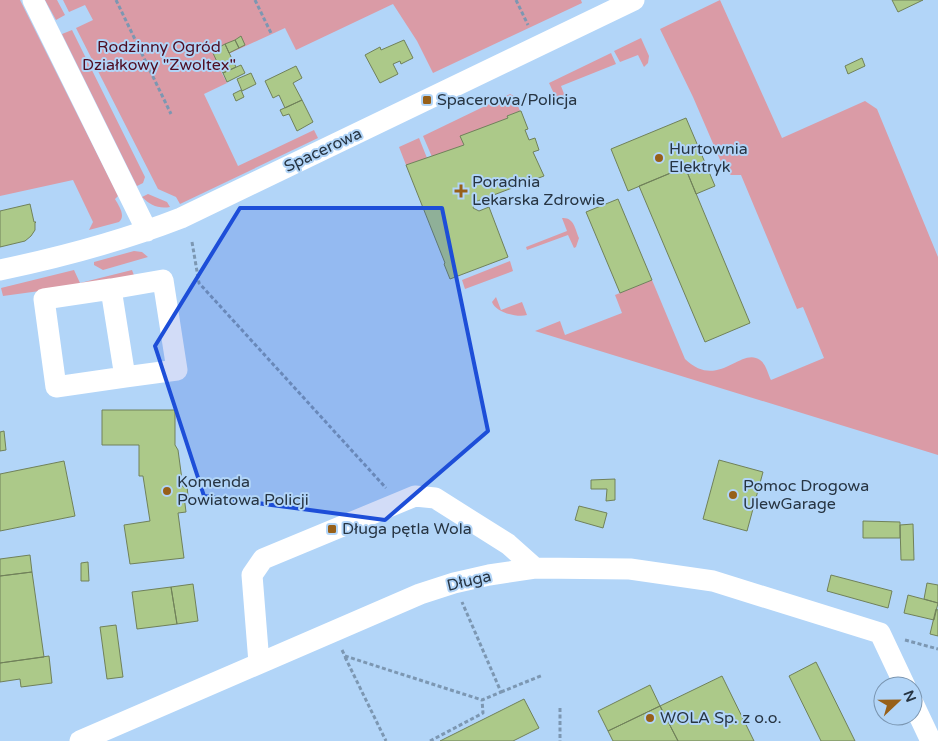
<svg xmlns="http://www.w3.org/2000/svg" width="938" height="741" viewBox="0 0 938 741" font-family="'Varela Round',sans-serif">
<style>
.green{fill:#da9ba6}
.building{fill:#acc989;stroke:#70815a}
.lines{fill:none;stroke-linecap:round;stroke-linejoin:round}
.path{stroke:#7c97b2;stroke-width:3;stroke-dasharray:4 2.5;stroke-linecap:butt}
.minor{stroke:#fff;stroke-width:21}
.marked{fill:#1d4ed8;fill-opacity:0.2;stroke:#1d4ed8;stroke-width:4;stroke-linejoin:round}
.poi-dot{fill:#976019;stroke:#b2d5f8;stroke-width:2}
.labels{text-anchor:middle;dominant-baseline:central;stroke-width:4;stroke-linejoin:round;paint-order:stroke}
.park-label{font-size:16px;fill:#4f0d22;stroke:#b2d5f8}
.poi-label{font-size:16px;fill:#273543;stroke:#b2d5f8;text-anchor:start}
.street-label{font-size:16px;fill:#273543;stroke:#b2d5f8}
</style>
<rect width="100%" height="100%" fill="#b2d5f8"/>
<!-- green -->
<path class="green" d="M0,0H20L118,196L115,199C119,206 126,216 119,222L89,230L93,222L73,180L0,196Z
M45,0H57L65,15L56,20Z
M63,0H581L582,3L433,73L417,41L393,4L296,50L285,28L215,60L227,83L204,94L238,166L314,130L318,138L180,204L176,197L158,189L76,28L93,20L85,5L69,12Z
M720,0L782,138L865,101L877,109L938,257V455L535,331L560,321L565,335L622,313L615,295L652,280L685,359C718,391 741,346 760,360C766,364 768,374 771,380L824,358L803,307L797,309L741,175H731L724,169L693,97L660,29Z
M72,30L145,177L143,183L137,186L62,34Z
M641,38L649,56L648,63L644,67L638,55L620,62L614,51Z
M611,53L616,64L561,86L566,99C555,100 553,91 549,83Z
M510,94L514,96L520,111L507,116L508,118L461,137L464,145L432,157L423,136Z
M419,138L427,158L406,165L399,147Z
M148,194L167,202L170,207C158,209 150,205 142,197Z
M562,218C574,217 575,229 579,238L576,247L574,248L568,235L527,250L526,247L567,231Z
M134,251L142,252L148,257L103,270L94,265V262Z
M510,261L513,271L465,289L462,280Z
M74,270L80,283L132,270L135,278L3,296L1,288Z
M496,297L501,310L522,302L527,315C517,318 495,312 492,302Z"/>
<!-- building -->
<path class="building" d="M892,0H923L898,12Z
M241,36L245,45L239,48L235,40Z
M235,40L239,48L229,53L225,44Z
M404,40L413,58L401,64L400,61L393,64L398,74L380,83L365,55L380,47L381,50Z
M225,44L232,59L219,66L212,51Z
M862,58L865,66L848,74L845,66Z
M232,59L236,67L223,73L219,66Z
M241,65L245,73L227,82L223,73Z
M296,66L302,78L293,83L302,100L285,108L279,95L273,98L265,81Z
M251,73L256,84L242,91L237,79Z
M241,90L244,97L236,101L233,94Z
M302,100L313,122L297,131L289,114L283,116L280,110Z
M520,111H521L528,129L525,130L529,140L535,138L539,150L533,152L544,176L475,202L473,208L479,211L489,207L508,257L450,279L444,264L445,263L406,165L464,145L460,136L508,118L507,116Z
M686,118L715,186L696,194L685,167L628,191L611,149Z
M685,167L750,323L705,342L639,186Z
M618,199L652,280L620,293L586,212Z
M30,204L34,222H36L35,223V230L31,236L25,241L0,247V211Z
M102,410H175V445L178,450L183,487L187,486L188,496H184L186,512L178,513L184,558L130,564L124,525L150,521L143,476H139V445H102Z
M4,431L6,450L0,451V432Z
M719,460L763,472L747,531L703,519Z
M64,461L75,516L0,531V474Z
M615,479V500L606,501L607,489H591V480Z
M579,506L607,513L603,528L575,520Z
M863,521L900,522V538H863Z
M913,524L914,560H901L900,525Z
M30,555L32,572L0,576V559Z
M88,562L89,581H81V563Z
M32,572L44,657L0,663V576Z
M831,575L892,591L888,608L827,591Z
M927,583L938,585V603L924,599Z
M193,584L198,621L177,624L171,587Z
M171,587L177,624L137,629L132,592Z
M908,595L938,603L934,620L904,613Z
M936,609L938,610V636L930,634Z
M116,625L123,677L107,679L100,627Z
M49,656L52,683L21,687L20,679L0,682V663Z
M816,662L855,741H821L789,676Z
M722,676L754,741H678L660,706Z
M650,685L660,706L608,731L598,711Z
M524,699L539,728L513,741H440Z
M660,706L678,741H613L608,731Z"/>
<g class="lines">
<!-- path -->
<path class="path" d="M116,0L171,114
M255,0L271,33
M516,0L528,25
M192,242L199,283L386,488
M905,640L938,649
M342,650L345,656L482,700L501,692L462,602
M345,657L386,741
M501,692L543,675
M560,708V741
M430,741L483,713L482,700"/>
<!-- minor -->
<path class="minor" d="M33,0L147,231
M0,270C62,257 122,241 181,218L634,0
M163,280L177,370L125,377L111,289Z
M111,289L44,299L56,387L125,377
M259,663L252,575L263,559L415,496L435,498L508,544L535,568
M913,703L931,741
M80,741L420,594L454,583L489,575L535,568L630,569L713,581L880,633L905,686"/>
</g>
<!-- marked area -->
<path class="marked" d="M240,208H442L488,431L385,520L204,496L155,346Z"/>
<!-- markers -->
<g class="poi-dot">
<rect x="422" y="95" width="10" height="10" rx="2.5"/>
<circle cx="659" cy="158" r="5"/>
<path d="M458.5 183.5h5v5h5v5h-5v5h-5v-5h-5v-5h5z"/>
<circle cx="167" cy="491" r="5"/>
<circle cx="733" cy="495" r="5"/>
<rect x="327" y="524" width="10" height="10" rx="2.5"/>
<circle cx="650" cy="718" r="5"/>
</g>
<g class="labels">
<!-- park labels -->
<g class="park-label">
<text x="159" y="47">Rodzinny Ogród<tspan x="159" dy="18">Działkowy "Zwoltex"</tspan></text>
</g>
<!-- poi labels -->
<g class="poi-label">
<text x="437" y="100">Spacerowa/Policja</text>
<text x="669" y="149">Hurtownia<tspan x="669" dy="18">Elektryk</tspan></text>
<text x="472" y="182">Poradnia<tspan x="472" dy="18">Lekarska Zdrowie</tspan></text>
<text x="177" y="482">Komenda<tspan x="177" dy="18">Powiatowa Policji</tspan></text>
<text x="743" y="486">Pomoc Drogowa<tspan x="743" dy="18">UlewGarage</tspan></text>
<text x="342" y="529">Długa pętla Wola</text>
<text x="660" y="718">WOLA Sp. z o.o.</text>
</g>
<!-- street labels -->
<g class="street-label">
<text transform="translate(323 150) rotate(-25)">Spacerowa</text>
<text transform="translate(469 581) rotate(-13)">Długa</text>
</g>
</g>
<!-- north arrow -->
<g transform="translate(898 701) rotate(68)"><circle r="24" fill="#b2d5f8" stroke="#7a95b0"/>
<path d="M0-4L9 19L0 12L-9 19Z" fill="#976019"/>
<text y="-8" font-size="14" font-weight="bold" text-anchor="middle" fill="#273543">N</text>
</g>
</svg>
